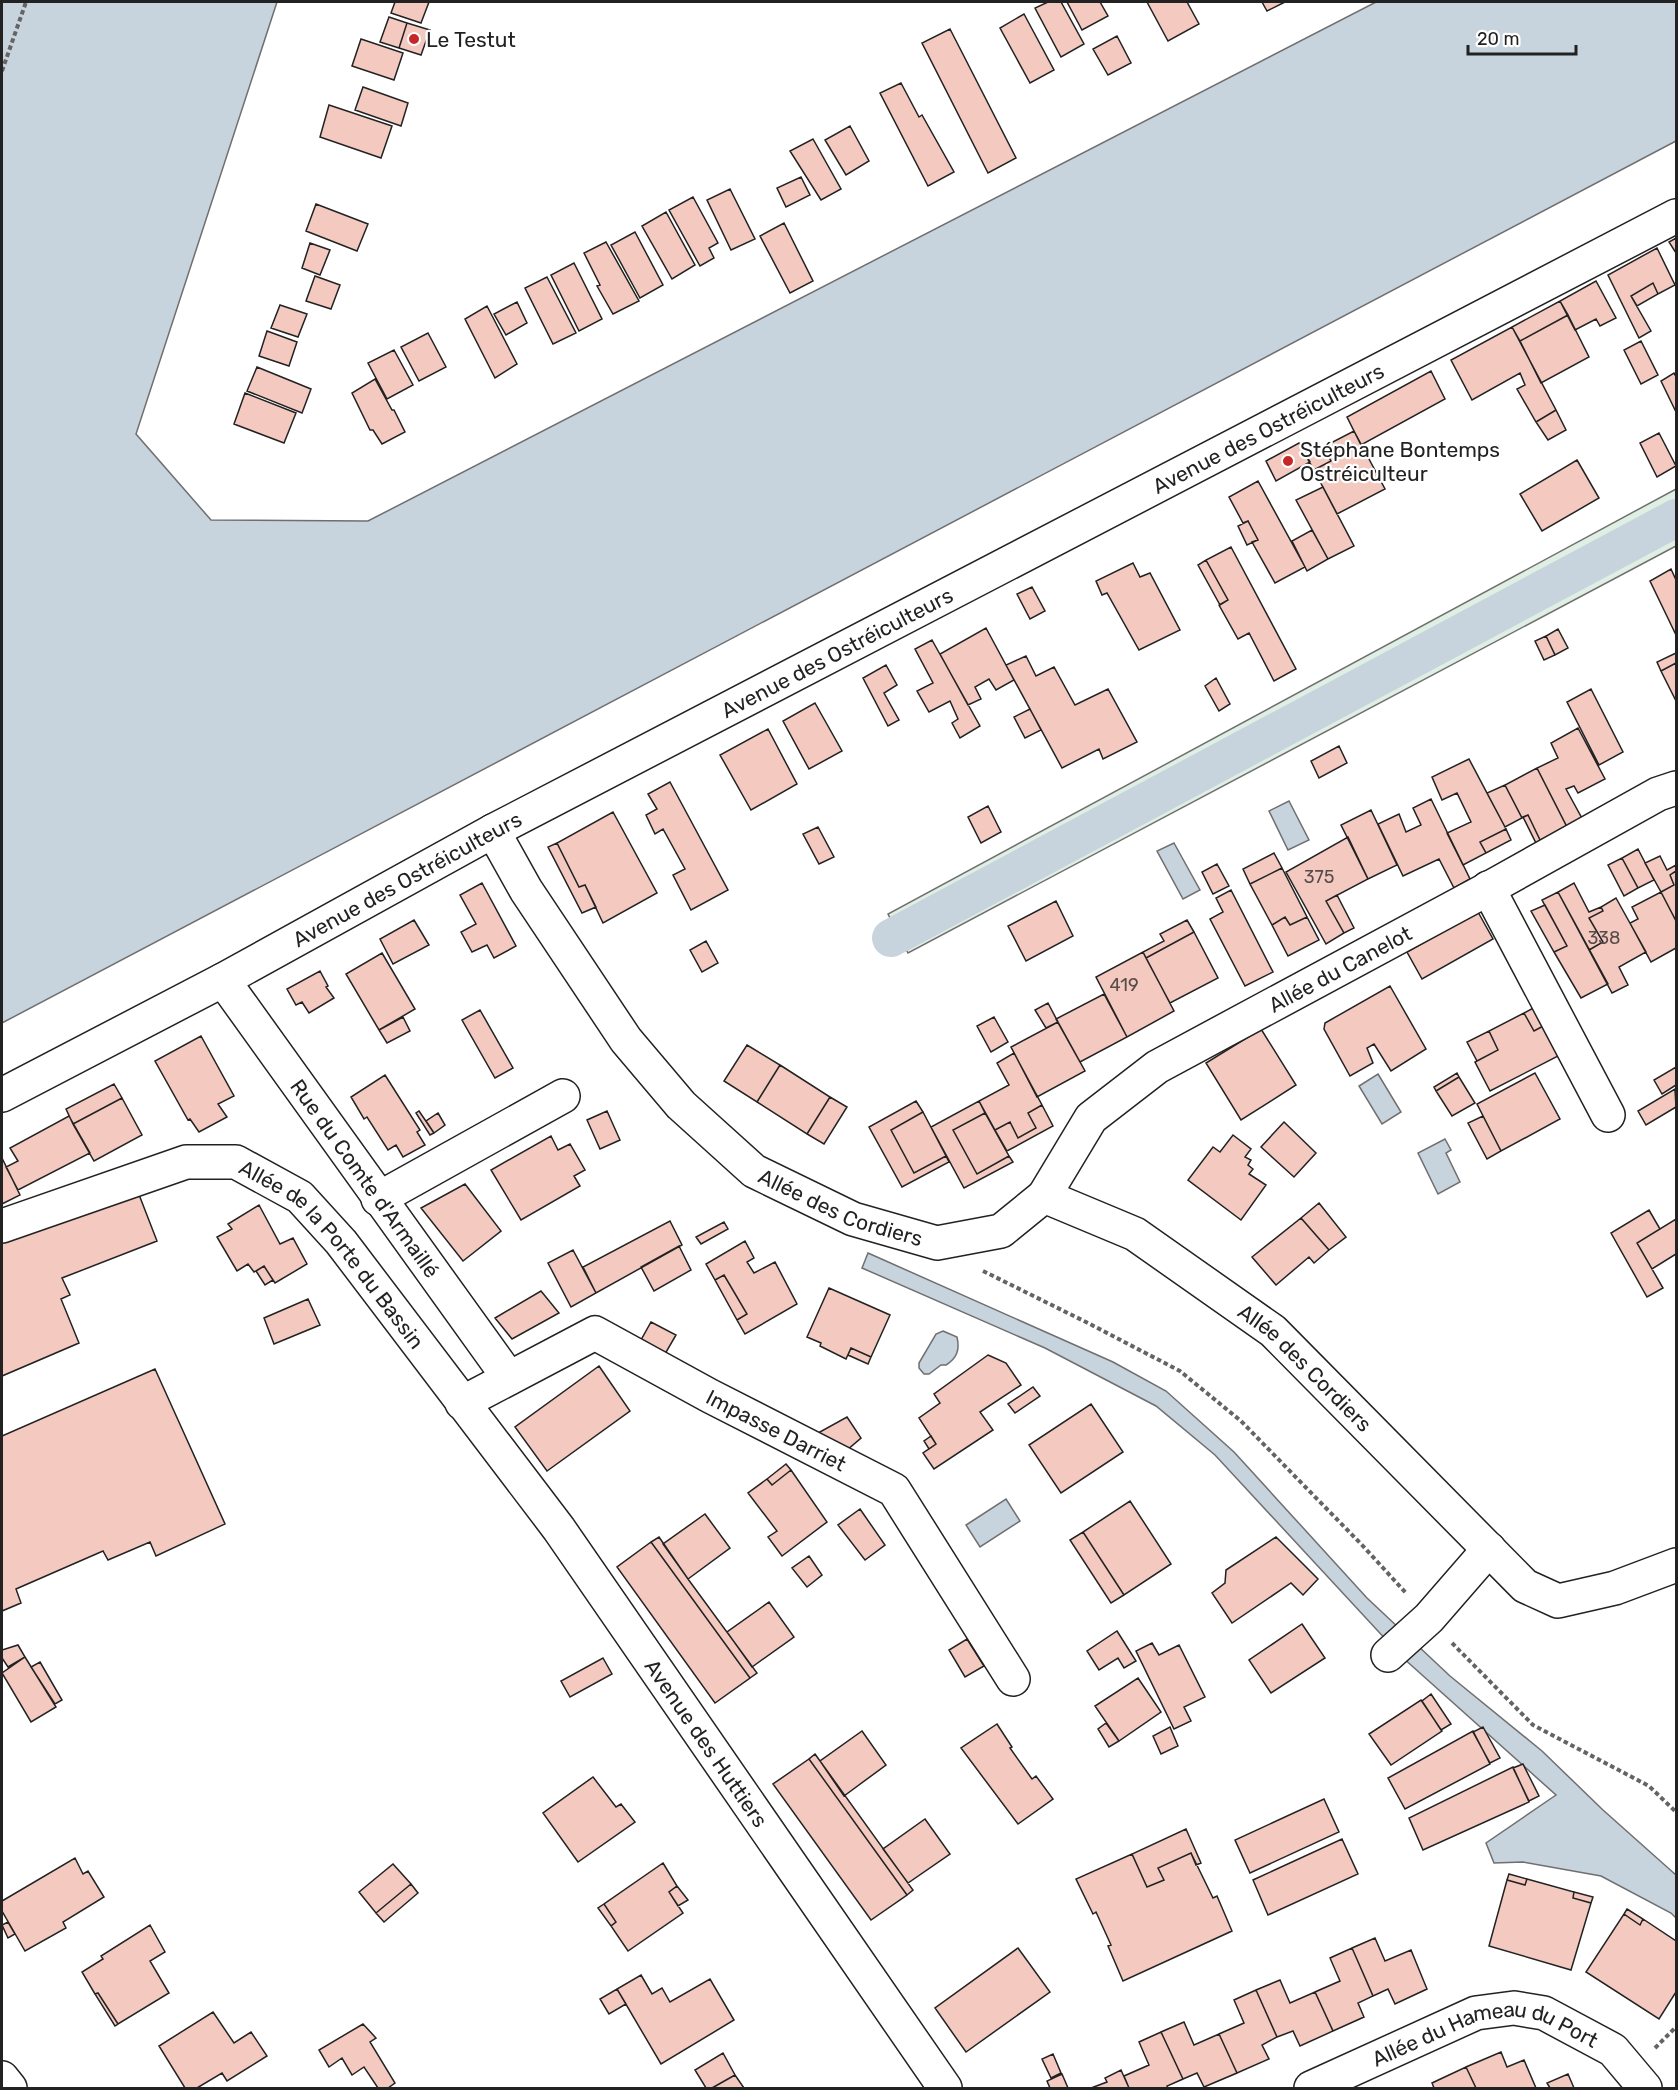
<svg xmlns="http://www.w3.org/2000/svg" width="1678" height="2090" viewBox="0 0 1678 2090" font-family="Rubik,sans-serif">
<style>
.green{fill:#e0efe3;stroke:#6f6f6f;stroke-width:1.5}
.water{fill:#c7d3dd;stroke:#6f6f6f;stroke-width:1.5}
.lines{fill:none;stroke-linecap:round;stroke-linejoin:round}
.canal{stroke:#c7d3dd;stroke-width:38}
.building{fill:#f3c9c0;stroke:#222;stroke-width:1.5}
.minor-casing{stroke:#222;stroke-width:36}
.major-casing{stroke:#222;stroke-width:36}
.path{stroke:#646464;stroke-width:4;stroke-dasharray:4.5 3;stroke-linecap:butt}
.minor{stroke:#fff;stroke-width:33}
.major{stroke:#fff;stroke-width:33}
.poi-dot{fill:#c62828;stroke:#fff;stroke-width:2}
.labels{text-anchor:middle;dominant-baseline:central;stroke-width:4.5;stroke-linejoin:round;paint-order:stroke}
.number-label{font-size:18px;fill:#564c4a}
.poi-label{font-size:21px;fill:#222;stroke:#fff;text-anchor:start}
.street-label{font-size:21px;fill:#222;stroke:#fff}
</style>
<rect width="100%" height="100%" fill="#fff"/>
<!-- green -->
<path class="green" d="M1676,489V546L908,953L888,914Z"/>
<!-- water -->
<path class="water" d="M2,2H277L136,434L211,520L368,521L1376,2H1676V141L2,1023Z
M1289,801L1309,840L1288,850L1269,811Z
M1174,843L1200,890L1183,899L1157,851Z
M1378,1074L1401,1112L1382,1124L1359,1086Z
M1445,1139L1451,1150L1446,1153L1460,1182L1438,1194L1418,1153Z
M868,1253L1113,1362L1166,1391L1234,1452L1367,1598L1450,1676L1542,1751L1603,1810L1676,1875V1918L1671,1913L1601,1876L1523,1862L1494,1863L1486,1843L1556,1795L1402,1657L1215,1455L1156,1406L1045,1348L862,1268Z
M943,1331L957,1337C960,1350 957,1358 946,1365H941L929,1374H924L919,1368V1363L936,1334Z
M1006,1499L1020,1521L980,1547L966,1525Z"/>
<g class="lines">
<!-- canal -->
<path class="canal" d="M891,938L1676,518"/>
</g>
<!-- building -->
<path class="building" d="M395,2H429L421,23L391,13Z
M1048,2H1061L1084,44L1061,57L1035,8Z
M1067,2H1100L1108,16L1082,30Z
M1147,2H1187L1199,24L1168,41Z
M1262,2H1285L1267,11Z
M1024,14L1054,70L1030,83L1000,28Z
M389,17L407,23L399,48L380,42Z
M407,23L430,30L421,55L399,48Z
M950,29L1016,158L988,173L922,43Z
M1117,36L1131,63L1108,75L1093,49Z
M361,39L403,53L394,80L352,66Z
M901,83L919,117L922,115L954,172L928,186L880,93Z
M363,87L408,103L401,126L355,110Z
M329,105L392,126L381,158L320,137Z
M850,126L869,161L846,175L825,140Z
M813,139L841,189L821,200L790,151Z
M801,177L810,195L786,207L777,188Z
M730,189L755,239L731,250L707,200Z
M693,197L718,243L709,248L714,258L700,266L669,210Z
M316,204L368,224L357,251L306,231Z
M666,212L695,265L672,279L642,226Z
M784,223L813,281L790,293L760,236Z
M635,232L663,285L640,298L611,245Z
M1676,238V253L1669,242Z
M606,242L639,301L613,314L597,286L600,285L584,253Z
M310,243L330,250L320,275L302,268Z
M1657,248L1675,285L1658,294L1653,283L1631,296L1651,331L1639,338L1608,275Z
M574,263L602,319L579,331L551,275Z
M315,276L340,285L331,309L306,301Z
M547,277L576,333L553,344L525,288Z
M1596,281L1616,318L1600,326L1596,319L1575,330L1560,301Z
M1653,283L1658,294L1637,306L1631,296Z
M1560,301L1568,315L1520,341L1512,327Z
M517,302L527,323L506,335L494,314Z
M280,305L307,314L298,337L271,328Z
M487,306L517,364L495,378L465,319Z
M1568,315L1589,357L1541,383L1520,341Z
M1512,327L1556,410L1536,422L1517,389L1525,385L1520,373L1472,400L1451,360Z
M267,331L297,342L289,366L259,356Z
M428,333L446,367L419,381L401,347Z
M1641,341L1658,375L1641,384L1624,350Z
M394,350L413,385L387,399L368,363Z
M257,367L311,389L302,413L247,391Z
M1431,371L1445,399L1361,445L1347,417Z
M1674,373L1676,377V412L1661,381Z
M375,379L392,410H394L405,432L382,444L373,430H370L352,393Z
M245,393L296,413L284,443L234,424Z
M1556,410L1566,430L1548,440L1536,422Z
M1354,431L1385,489L1337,514L1314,470L1331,461L1323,447Z
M1659,433L1676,466L1657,477L1640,443Z
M1299,443L1310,462L1276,481L1266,461Z
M1323,447L1331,461L1314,470L1306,456Z
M1577,460L1599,498L1542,531L1520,494Z
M1258,481L1305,567L1275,583L1252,542L1258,540L1248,521L1243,523L1229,497Z
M1323,487L1354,546L1328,559L1296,500Z
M1248,521L1258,540L1247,545L1238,526Z
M1312,530L1328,559L1307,571L1292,541Z
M1231,547L1296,669L1274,681L1249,633L1238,639L1219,605L1228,600L1206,560Z
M1206,560L1228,600L1220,605L1198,565Z
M1133,563L1140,577L1150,573L1180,630L1139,650L1107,593L1102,595L1096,581Z
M1671,569L1676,580V635L1650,581Z
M1032,587L1045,611L1030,619L1017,594Z
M986,628L1014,680L996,690L989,679L975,687L981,699L968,705L940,654Z
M1558,629L1568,648L1555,655L1546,636Z
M1546,636L1555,655L1544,660L1535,641Z
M932,640L980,726L960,738L952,723L958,719L950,701L929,712L917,691L933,683L915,649Z
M1676,653V663L1661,671L1657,662Z
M1026,656L1036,676L1054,667L1075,705L1108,689L1137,742L1103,759L1099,749L1062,768L1006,665Z
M1676,663V701L1661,671Z
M886,665L897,685L884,693L899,720L888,726L863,678Z
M1216,678L1230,704L1219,711L1205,686Z
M1591,689L1623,752L1599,765L1567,702Z
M815,703L842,751L809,769L783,721Z
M1030,709L1041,730L1025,738L1014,717Z
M1578,728L1605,779L1578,793L1574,786L1566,789L1584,822L1569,831L1537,768L1558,758L1551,743Z
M768,729L797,784L751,810L720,755Z
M1339,746L1347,763L1319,778L1311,761Z
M1469,759L1506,829L1480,842L1486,853L1463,865L1447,833L1471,822L1457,793L1442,800L1432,777Z
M1537,768L1569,831L1542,844L1528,815L1522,818L1505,785Z
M670,782L728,890L691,910L673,875L685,869L663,829L655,834L646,815L657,809L648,794Z
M1505,785L1522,818L1505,827L1487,793Z
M1431,799L1470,879L1454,888L1439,859L1403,876L1378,824L1399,814L1406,832L1421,825L1413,808Z
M988,806L1001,832L981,843L968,817Z
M1371,810L1397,865L1368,879L1341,825Z
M613,812L657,893L603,923L585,885L579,887L557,843Z
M1528,815L1542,844L1538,847L1523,817Z
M818,827L834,857L819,864L803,834Z
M1506,829L1511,840L1486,853L1480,842Z
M1348,837L1368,879L1326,901L1344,933L1326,944L1286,872Z
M557,843L579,887L585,885L596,907L582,913L548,847Z
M1638,849L1654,880L1638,888L1622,858Z
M1274,853L1282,868L1250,884L1243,869Z
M1660,856L1667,870L1676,865V871L1670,875L1674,885L1661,892L1645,863Z
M1622,858L1638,888L1624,896L1608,865Z
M1217,864L1229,886L1213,894L1202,872Z
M1282,868L1307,917L1290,925L1285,917L1272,925L1250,884Z
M1676,871V921L1661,892L1674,885L1670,875Z
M482,883L516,946L494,958L487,945L472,952L461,932L476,924L460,895Z
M1574,883L1589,912L1601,907L1603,911L1589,918L1603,942L1589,950L1558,892Z
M1231,890L1273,972L1245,986L1210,919L1223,912L1216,898Z
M1558,892L1608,984L1581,998L1554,952L1567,946L1542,900Z
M1661,892L1676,921V948L1651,962L1630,923L1638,919L1632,907Z
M1337,895L1354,928L1344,933L1326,901Z
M1616,898L1646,952L1619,967L1628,985L1612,993L1589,950L1603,942L1589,918L1603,911L1601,907Z
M1056,901L1073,936L1026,961L1008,926Z
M1545,905L1567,946L1554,952L1531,911Z
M1478,912L1493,939L1422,979L1407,952Z
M1285,917L1290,925L1307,917L1319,940L1288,956L1272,925Z
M414,920L429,945L393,964L380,939Z
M1187,920L1194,932L1146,958L1143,952L1164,941L1160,934Z
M1194,932L1218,978L1170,1003L1146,958Z
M706,941L718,963L702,972L690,950Z
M1143,952L1174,1011L1127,1037L1096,977Z
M382,953L415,1009L379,1030L346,974Z
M320,971L328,986L326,987L334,998L309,1013L302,1002L296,1005L287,989Z
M1390,986L1426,1049L1391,1071L1374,1044L1367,1048L1373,1063L1350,1076L1324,1029L1325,1023Z
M1104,994L1127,1037L1080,1062L1056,1019Z
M1048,1003L1058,1022L1046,1028L1035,1010Z
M1537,1006L1547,1024L1534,1031L1524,1013Z
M480,1010L513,1068L495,1078L462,1020Z
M1524,1013L1534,1031L1547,1024L1562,1054L1490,1091L1475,1062L1498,1050L1489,1031Z
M403,1017L410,1031L387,1043L379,1030Z
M994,1017L1008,1042L991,1052L977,1026Z
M1058,1022L1085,1071L1037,1097L1011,1047Z
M1261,1029L1296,1085L1241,1120L1206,1063Z
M1489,1031L1498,1050L1477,1061L1467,1042Z
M201,1036L234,1096L218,1104L227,1117L199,1132L190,1119L188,1120L155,1061Z
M747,1045L780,1065L757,1102L724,1081Z
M1014,1053L1042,1105L1028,1113L1036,1128L1018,1138L1010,1122L995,1130L979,1101L1009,1085L997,1063Z
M780,1065L830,1097L807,1134L757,1102Z
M1676,1067V1085L1662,1094L1654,1080Z
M1457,1073L1459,1077L1436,1091L1434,1087Z
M1535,1073L1560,1119L1501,1151L1477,1104Z
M385,1075L420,1130L417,1132L425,1145L403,1157L396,1145L388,1150L367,1117L364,1119L351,1097Z
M1459,1077L1475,1103L1452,1116L1436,1091Z
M114,1084L122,1098L73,1124L66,1109Z
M1675,1089L1676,1107L1646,1125L1638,1111Z
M830,1097L847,1107L824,1144L807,1134Z
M122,1098L142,1135L94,1161L73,1124Z
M916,1101L923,1112L891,1130L914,1173L946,1156L949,1162L902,1187L869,1127Z
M979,1101L985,1113L953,1130L977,1174L1009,1156L1013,1162L964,1188L931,1127Z
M1042,1105L1053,1126L1007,1151L995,1130L1010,1122L1018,1138L1036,1128L1028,1113Z
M419,1111L434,1133L430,1135L416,1113Z
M607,1111L620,1140L600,1149L587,1120Z
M923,1112L946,1156L914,1173L891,1130Z
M438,1113L445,1125L434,1133L426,1121Z
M985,1113L1009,1156L977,1174L953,1130Z
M69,1116L90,1153L18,1190L6,1167L18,1161L10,1148Z
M1483,1116L1501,1151L1487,1159L1468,1123Z
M1284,1122L1316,1153L1294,1177L1261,1147Z
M1233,1135L1251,1149L1245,1157L1251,1160L1248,1165L1253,1169L1249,1174L1266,1185L1241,1220L1188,1180L1213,1147L1220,1152Z
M551,1136L558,1150L570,1144L585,1170L574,1176L580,1186L521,1220L491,1170Z
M2,1158L20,1195L2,1204Z
M465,1184L501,1231L463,1261L421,1208Z
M138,1192L157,1241L62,1278L70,1295L61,1299L79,1343L2,1376V1243L42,1226Z
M1319,1203L1346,1237L1329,1250L1301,1218Z
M259,1205L280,1244L293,1238L307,1264L275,1283L264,1266L254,1272L248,1264L237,1271L217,1237L232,1229L228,1224Z
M1649,1210L1660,1229L1637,1243L1663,1288L1647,1297L1611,1233Z
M1301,1218L1329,1250L1314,1263L1309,1257L1276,1285L1252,1257Z
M1676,1219V1254L1652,1269L1637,1243Z
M670,1221L682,1245L596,1293L583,1267Z
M724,1222L728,1229L701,1244L696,1237Z
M745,1241L754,1258L747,1262L754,1273L775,1262L797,1304L745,1334L737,1320L747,1314L724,1275L715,1280L706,1264Z
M679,1246L691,1270L654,1291L641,1267Z
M573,1250L596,1293L571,1307L548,1263Z
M264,1266L273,1280L265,1285L256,1271Z
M724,1275L747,1314L737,1320L715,1280Z
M829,1288L890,1315L871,1357L851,1348L846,1359L820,1346L821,1343L807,1337Z
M541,1291L559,1313L512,1339L495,1318Z
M308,1299L320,1325L274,1344L264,1318Z
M651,1322L676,1335L665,1354L641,1340Z
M851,1348L871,1357L868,1364L848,1355Z
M988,1355L1006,1363L1021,1385L980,1412L993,1430L934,1469L923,1453L936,1444L919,1418L940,1403L934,1394Z
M599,1366L630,1411L547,1471L515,1427Z
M155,1369L225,1524L156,1556L150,1542L108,1560L103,1551L16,1589L21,1603L2,1611V1436Z
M1033,1387L1040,1396L1015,1413L1008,1404Z
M1091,1404L1123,1452L1061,1493L1029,1445Z
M847,1417L861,1438L847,1450L818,1433Z
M931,1436L936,1444L929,1449L924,1441Z
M786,1464L791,1470L772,1485L767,1479Z
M791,1470L827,1522L782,1556L768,1537L777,1531L748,1493L767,1479L772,1485Z
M1130,1501L1171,1564L1124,1595L1083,1532Z
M860,1509L885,1545L865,1560L838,1525Z
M705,1514L730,1548L688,1579L663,1544Z
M1083,1532L1124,1595L1111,1603L1070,1540Z
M659,1537L688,1579L757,1673L750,1678L651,1542Z
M1276,1537L1318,1579L1303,1595L1291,1583L1232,1623L1212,1593L1225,1583L1226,1570Z
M651,1542L750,1678L715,1703L617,1567Z
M809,1556L822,1575L807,1587L792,1568Z
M769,1602L794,1637L752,1667L727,1632Z
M1302,1624L1325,1658L1271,1693L1249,1660Z
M1117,1631L1136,1661L1124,1668L1118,1658L1099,1670L1087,1651Z
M967,1639L984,1666L965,1677L949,1650Z
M1152,1643L1159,1655L1179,1645L1205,1697L1184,1707L1191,1721L1174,1729L1136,1651Z
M18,1645L25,1657L8,1667L2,1658V1650Z
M25,1657L56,1707L31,1722L2,1673Z
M603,1658L612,1674L570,1697L561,1681Z
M40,1662L62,1700L55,1704L31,1667Z
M1138,1678L1161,1712L1119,1741L1095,1706Z
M1431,1694L1451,1724L1441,1730L1422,1701Z
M1421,1700L1442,1731L1391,1765L1369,1734Z
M1106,1723L1119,1741L1109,1747L1098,1729Z
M997,1724L1012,1747L1010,1748L1032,1779L1036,1776L1053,1799L1018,1824L961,1748Z
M1170,1727L1178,1746L1161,1754L1153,1736Z
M1483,1727L1500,1758L1490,1763L1473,1732Z
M862,1731L886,1765L844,1796L820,1761Z
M1473,1731L1490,1764L1405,1809L1388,1778Z
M815,1754L913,1890L907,1895L809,1759Z
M809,1759L907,1895L871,1920L773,1784Z
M1523,1764L1539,1796L1529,1801L1513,1768Z
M1513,1767L1529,1802L1423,1850L1409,1818Z
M593,1777L616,1807L621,1804L635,1822L578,1862L543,1813Z
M1324,1799L1339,1832L1250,1873L1235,1840Z
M925,1819L950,1854L908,1883L883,1849Z
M1186,1829L1201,1863L1196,1865L1191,1853L1158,1868L1164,1880L1147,1887L1132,1854Z
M1342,1839L1358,1874L1268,1915L1253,1880Z
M1191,1853L1213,1898L1217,1896L1232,1931L1123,1981L1108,1946L1111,1945L1096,1912L1093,1914L1076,1879L1132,1854L1147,1887L1164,1880L1158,1868Z
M75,1858L83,1874L88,1871L104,1897L63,1922L66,1928L25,1951L2,1911V1901Z
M663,1863L677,1886L669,1892L683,1913L628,1951L611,1926L616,1922L604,1904Z
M393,1864L411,1884L376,1913L359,1892Z
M1509,1874L1527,1879L1525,1885L1507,1880Z
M1527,1879L1574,1892L1573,1898L1591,1903L1571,1970L1489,1946L1507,1880L1525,1885Z
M411,1884L418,1893L384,1922L376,1913Z
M677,1886L688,1900L678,1906L669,1892Z
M1574,1892L1593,1897L1591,1903L1573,1898Z
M604,1904L616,1922L611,1926L598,1908Z
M1627,1909L1643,1919L1640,1925L1624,1914Z
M1624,1914L1640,1925L1643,1919L1676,1941V1992L1659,2019L1586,1972Z
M8,1922L15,1934L8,1938L2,1925Z
M150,1925L165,1952L150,1961L169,1993L118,2024L98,1993L95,1994L82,1972L103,1959L101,1956Z
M1375,1938L1385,1961L1411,1950L1427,1989L1395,2004L1388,1989L1373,1996L1352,1948Z
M1018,1948L1050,1992L966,2052L935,2008Z
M1352,1948L1373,1996L1358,2003L1364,2017L1333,2031L1315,1992L1340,1981L1330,1958Z
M641,1975L652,1994L662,1988L670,2002L710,1979L734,2020L661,2064L617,1989Z
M1280,1980L1290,2003L1315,1992L1333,2031L1300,2046L1293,2031L1277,2037L1256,1990Z
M617,1989L626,2004L609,2014L600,1999Z
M1256,1990L1277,2037L1262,2045L1269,2059L1237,2073L1219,2034L1244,2023L1234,2000Z
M98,1993L118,2024L115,2026L95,1994Z
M213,2012L234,2043L251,2032L267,2056L227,2081L222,2073L197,2088H185L159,2046Z
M1184,2022L1194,2045L1219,2034L1237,2073L1204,2087L1197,2073L1183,2079L1161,2032Z
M363,2024L376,2038L370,2042L395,2083L388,2088H378L364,2067L352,2075L342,2058L329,2067L319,2050Z
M1161,2032L1183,2079L1167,2086L1168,2088H1129L1124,2076L1149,2065L1139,2042Z
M1501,2052L1507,2067L1524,2060L1536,2088H1476L1466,2067Z
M723,2053L735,2075L712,2088H706L695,2070Z
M1053,2054L1061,2073L1051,2078L1042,2059Z
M1466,2067L1476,2088H1434L1432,2083Z
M1121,2070L1129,2088H1091L1107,2082L1105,2078Z
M1062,2074L1068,2088H1050L1047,2081Z
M1568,2074L1574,2088H1550L1547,2083Z
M735,2075L744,2088H712Z"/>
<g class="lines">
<!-- minor casing -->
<g class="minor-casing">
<g id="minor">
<path id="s1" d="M493,831L526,890L626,1040L681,1105L754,1171L853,1219L937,1243L1001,1231L1044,1196L1135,1234L1273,1331L1525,1586L1558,1601L1615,1588L1676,1565"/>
<path d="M1488,888L1608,1115"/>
<path id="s2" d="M223,980L509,1378"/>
<path id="s3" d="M2,1095L223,980L493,831L1676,216"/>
<path id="s4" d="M1044,1196L1091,1118L1157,1067L1484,891L1658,794L1676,788"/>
<path d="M378,1199L563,1096"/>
<path id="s5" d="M2,1226L186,1162H236L300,1197L341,1242L559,1529L945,2088"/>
<path id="s6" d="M462,1403L595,1333L710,1396L894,1490L1013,1679"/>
<path d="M1388,1655L1429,1618L1489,1549"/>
<path id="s7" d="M1311,2088L1476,2013L1514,2008L1544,2013L1613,2050L1645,2088"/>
</g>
</g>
<!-- major casing -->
<g class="major-casing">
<path id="major" d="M2,2078L10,2088"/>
</g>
<!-- path -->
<path class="path" d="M2,71L26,2
M983,1271L1086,1322L1180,1371L1241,1421L1362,1545L1406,1593
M1452,1643L1533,1725L1649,1786L1676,1812
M1655,2048L1676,2027"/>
<!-- minor -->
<use href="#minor" class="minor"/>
<!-- major -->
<use href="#major" class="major"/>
</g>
<!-- markers -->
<g class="poi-dot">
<circle cx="414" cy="39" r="6"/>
<circle cx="1288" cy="461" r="6"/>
</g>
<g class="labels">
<!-- number labels -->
<g class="number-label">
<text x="1319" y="877">375</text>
<text x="1604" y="938">338</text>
<text x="1124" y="985">419</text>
</g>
<!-- poi labels -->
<g class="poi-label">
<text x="426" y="39">Le Testut</text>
<text x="1300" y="449">Stéphane Bontemps<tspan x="1300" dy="24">Ostréiculteur</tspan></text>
</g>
<!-- street labels -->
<g class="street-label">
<text stroke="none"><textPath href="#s3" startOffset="1431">Avenue des Ostréiculteurs</textPath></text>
<text stroke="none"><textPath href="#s3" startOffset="945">Avenue des Ostréiculteurs</textPath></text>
<text stroke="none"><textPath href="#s3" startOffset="459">Avenue des Ostréiculteurs</textPath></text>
<text stroke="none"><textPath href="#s4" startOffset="382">Allée du Canelot</textPath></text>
<text stroke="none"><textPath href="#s2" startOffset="244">Rue du Comte d'Armaillé</textPath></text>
<text stroke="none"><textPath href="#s1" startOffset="526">Allée des Cordiers</textPath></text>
<text stroke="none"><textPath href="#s5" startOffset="380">Allée de la Porte du Bassin</textPath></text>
<text stroke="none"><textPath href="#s1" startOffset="1065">Allée des Cordiers</textPath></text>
<text stroke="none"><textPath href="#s6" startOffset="356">Impasse Darriet</textPath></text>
<text stroke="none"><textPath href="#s5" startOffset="999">Avenue des Huttiers</textPath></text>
<text stroke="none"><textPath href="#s7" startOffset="189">Allée du Hameau du Port</textPath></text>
</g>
</g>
<!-- border -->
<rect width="1678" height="2090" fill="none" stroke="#222222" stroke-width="6"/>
<!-- scale -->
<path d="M1468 45v9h108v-9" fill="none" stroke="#222222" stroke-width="3"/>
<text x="1477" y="45" font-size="18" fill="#222222" stroke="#ffffff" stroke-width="4.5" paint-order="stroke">20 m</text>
</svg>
